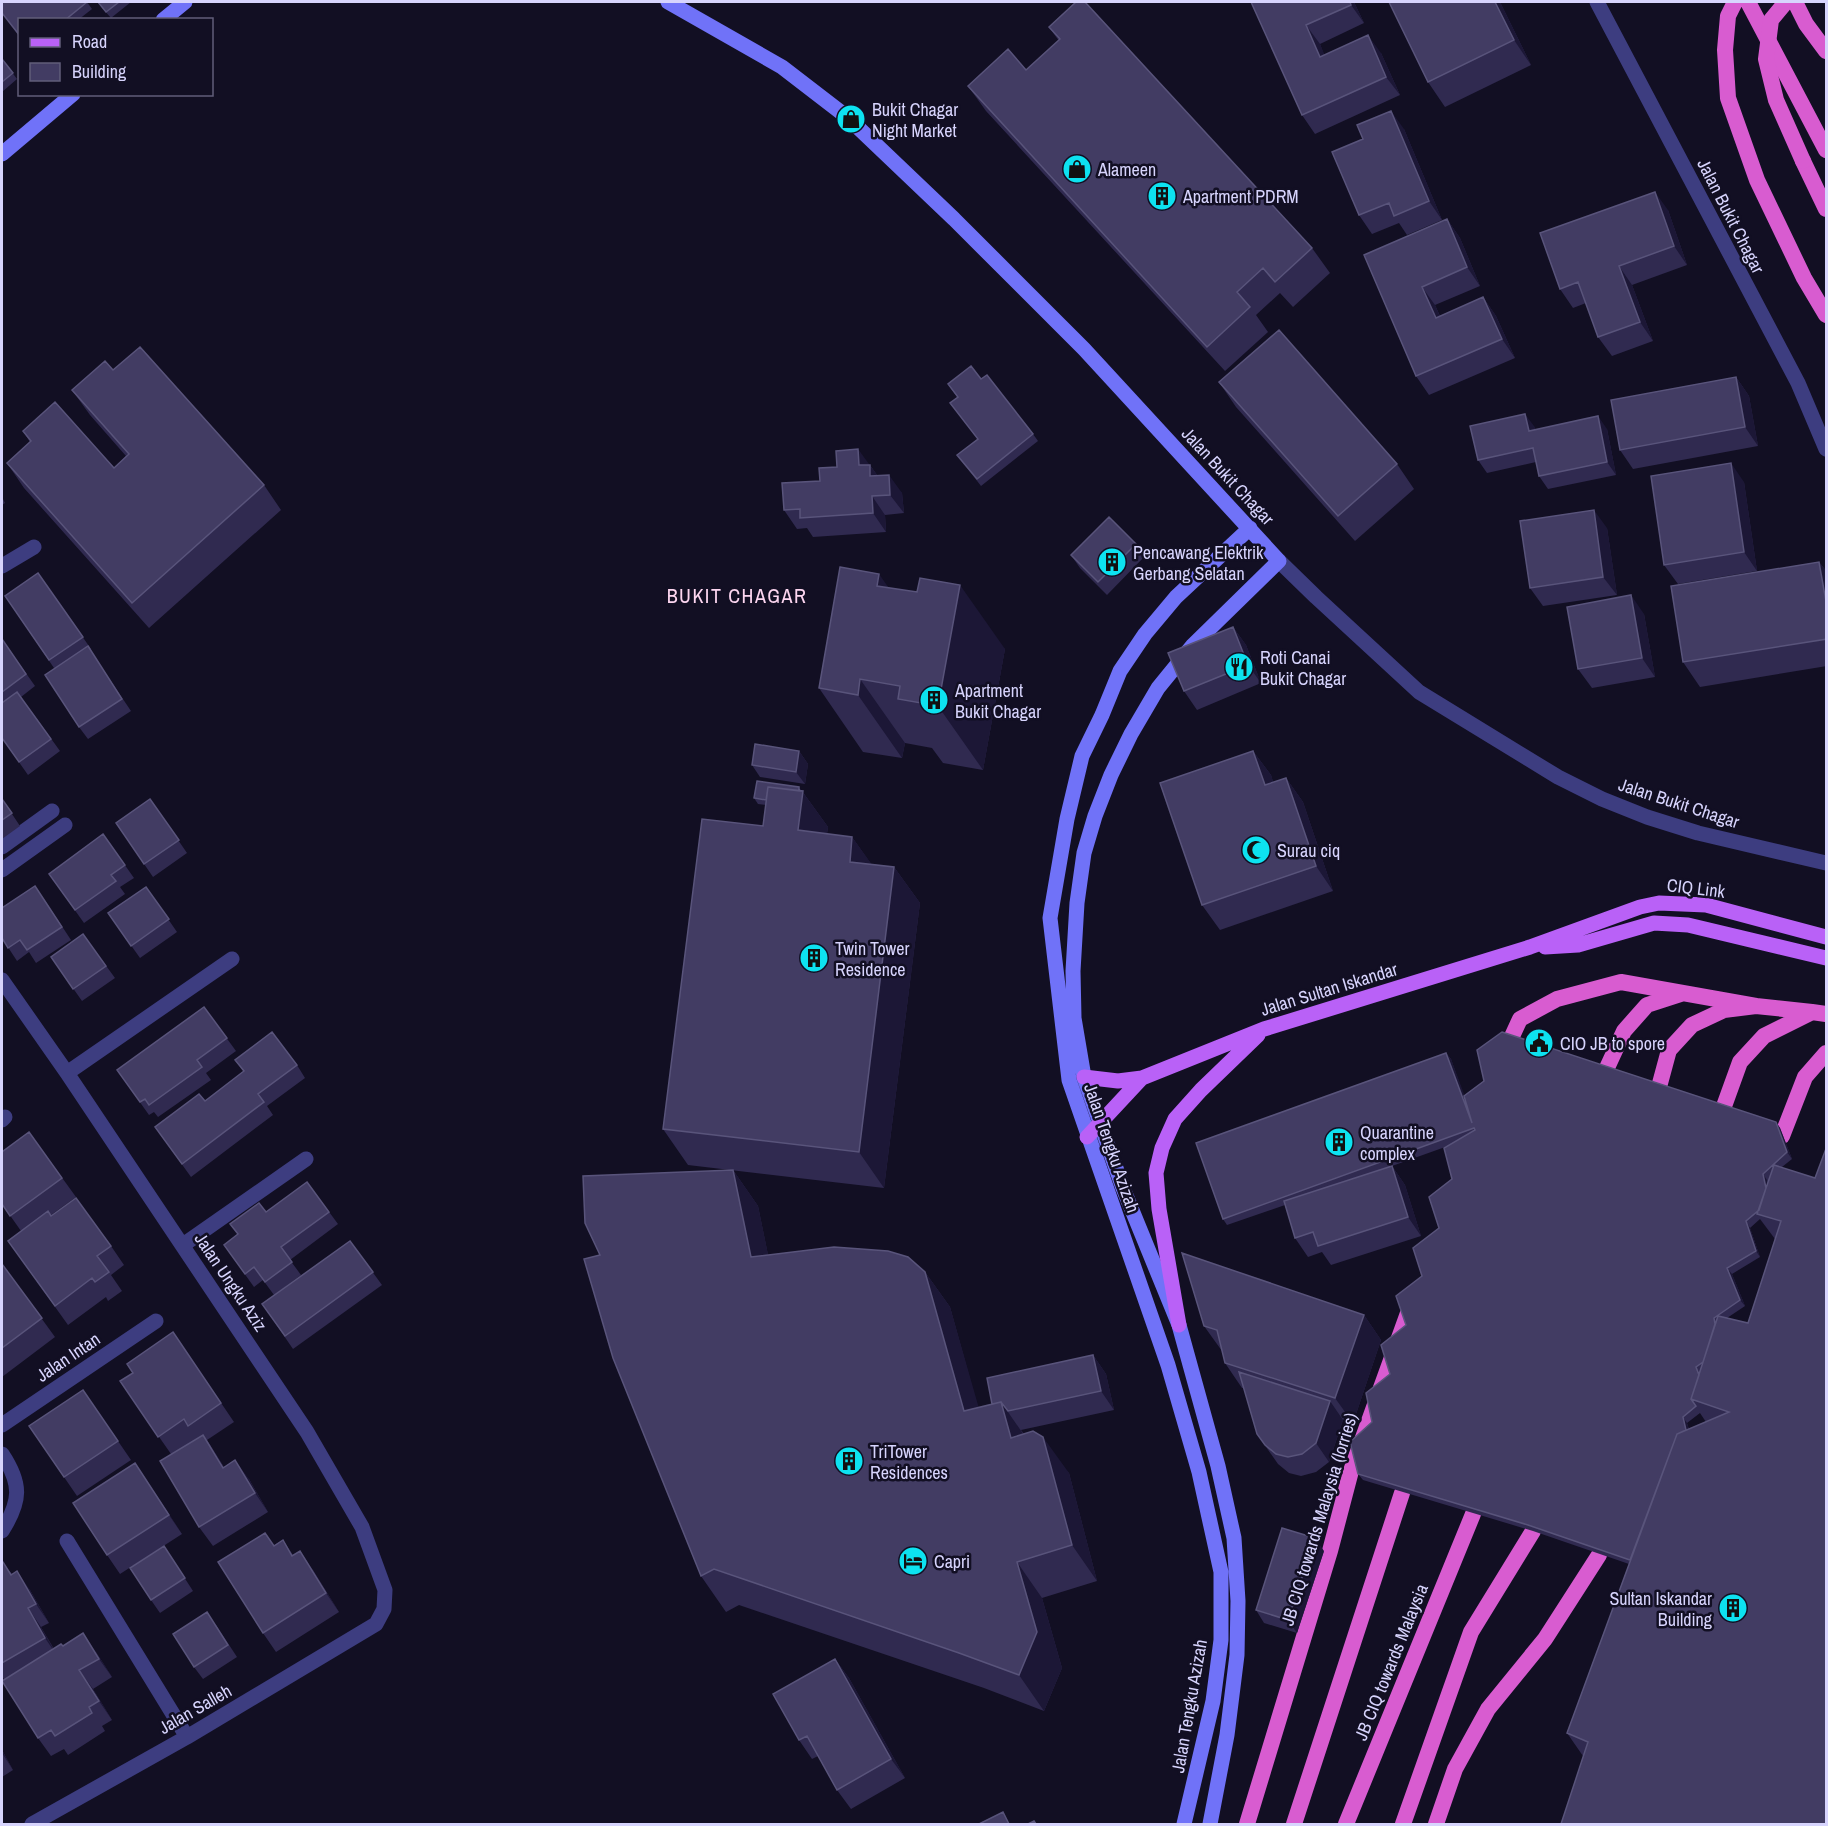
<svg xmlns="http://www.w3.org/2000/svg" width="1828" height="1826" viewBox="0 0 1828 1826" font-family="'Archivo Narrow',sans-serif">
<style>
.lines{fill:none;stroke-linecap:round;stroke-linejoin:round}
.minor{stroke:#3d3d80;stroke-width:15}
.secondary{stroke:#7072f8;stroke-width:15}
.primary{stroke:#b961f7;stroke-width:15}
.trunk{stroke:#d85cd0;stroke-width:16}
.trunk-bridge{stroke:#d85cd0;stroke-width:16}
.wall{fill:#302a50;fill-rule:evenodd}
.shaded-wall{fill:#1c1736}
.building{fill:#423c63;stroke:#59547b;stroke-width:1.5}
.labels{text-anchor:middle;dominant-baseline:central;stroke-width:5;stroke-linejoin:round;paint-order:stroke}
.poi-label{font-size:18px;fill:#d7d4fd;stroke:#120f23;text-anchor:start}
.street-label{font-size:18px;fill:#d7d4fd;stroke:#120f23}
.neighbourhood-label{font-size:20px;letter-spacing:1.5px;fill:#fdd6f0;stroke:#120f23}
</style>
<rect width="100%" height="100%" fill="#120f23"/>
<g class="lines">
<!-- minor -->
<path class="minor" d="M1597,2L1798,383L1826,449
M1279,561L1316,597L1419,692L1558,777L1602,799L1647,817L1698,833L1826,863
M2,566L34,547
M2,847L52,811
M2,870L65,825
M2,980L67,1073L307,1432L362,1527L385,1590L384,1609L376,1624L187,1737L32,1824
M67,1073L232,959
M2,1120L5,1117
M183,1245L306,1159
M2,1425L156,1321
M2,1454C22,1484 21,1501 2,1531
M67,1541L187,1737"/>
<!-- secondary -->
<path class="secondary" d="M668,2L782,67L847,117L954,219L1084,349L1279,561L1193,645L1158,688L1131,734L1111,775L1095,816L1084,853L1077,903L1073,971L1074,1018L1084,1077L1123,1188L1179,1325L1218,1466L1234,1538L1238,1601L1237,1655L1227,1735L1210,1824
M163,20L185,2
M2,154L73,94
M1184,1824L1213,1701L1221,1640V1572L1199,1472L1168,1365L1069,1080L1050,918L1067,819L1082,756L1102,715L1120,671L1145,634L1176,597L1250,528"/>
<!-- primary -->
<path class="primary" d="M1545,947L1578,945L1654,923L1688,925L1826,958
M1084,1077L1118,1081L1142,1078L1264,1029L1530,947L1640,907L1659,903L1706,905L1826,937
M1087,1137L1142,1078
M1179,1325L1159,1209L1156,1173L1162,1148L1175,1119L1201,1090L1258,1035"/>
<!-- trunk -->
<path class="trunk" d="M1735,2L1728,16L1725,50L1728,98L1757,180L1804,278L1826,315
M1748,2L1826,150
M1795,2L1806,24L1826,51
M1803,161L1826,209
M1503,1056L1520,1019L1557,999L1621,982L1756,1006
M1606,1070L1624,1031L1647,1005L1681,994
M1659,1087L1669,1050L1692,1025L1724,1010L1756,1006L1812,1012
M1723,1109L1740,1062L1764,1036L1812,1012L1826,1014
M1782,1136L1805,1077L1826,1053
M1247,1824L1330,1551L1351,1471L1412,1302
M1294,1824L1402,1493
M1346,1824L1473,1514
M1403,1824L1471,1632L1533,1531
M1436,1824L1455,1769L1488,1709L1545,1639L1599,1555"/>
<!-- trunk-bridge -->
<path class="trunk-bridge" d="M1786,2L1771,20L1766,59L1776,100L1803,161"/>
</g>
<!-- wall -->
<path class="wall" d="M87,2L92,9L78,20H20Z
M97,2H131L111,18Z
M1251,2H1354L1364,23L1320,44L1324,55L1381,53L1400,95L1315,134L1302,115Z
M1500,2L1531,65L1445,107L1428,82Z
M1049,27L1312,248L1330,273L1293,307L1280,293L1256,315L1268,332L1225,371L986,111L968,86L1026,70L1059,41Z
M2,59L17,79L2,92Z
M1404,129L1442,220L1407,235L1399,223L1372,234L1359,215Z
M1668,210L1687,265L1632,285L1653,341L1612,356L1598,337L1586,303L1573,308L1560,289Z
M1447,219L1460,238L1480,286L1435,305L1440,316L1483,297L1496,316L1515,358L1429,395L1416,376L1364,255Z
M113,370L264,485L281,510L149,628L24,488L7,463L30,442L23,431L114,468L126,456L90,415L72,390Z
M1736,377L1749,396L1758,446L1633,469L1620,450Z
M981,379L1033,434L1038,441L981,486L957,455L978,439L957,397L948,384Z
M1219,382L1397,464L1414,489L1355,541L1236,407Z
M1534,426L1535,430L1607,429L1616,475L1548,489L1539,476L1536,462L1487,473L1478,460Z
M870,465L877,475L902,493L904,513L885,515L886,532L813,537L807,528L797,529L784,510L837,467Z
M1744,482L1757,571L1678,584L1664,565Z
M2,497L5,503L2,505Z
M1607,528L1617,595L1543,606L1530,588Z
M1136,544L1145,556L1107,595L1080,568L1071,555Z
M1819,562L1827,572V666L1700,687L1683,662Z
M38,573L91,649L90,650L131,711L88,739L79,727L54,668L5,596Z
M888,588L1005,649L983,770L943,763L932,748L905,743L902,758L863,752L819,688Z
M1644,614L1655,677L1592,688L1578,669Z
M1233,627L1246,645L1261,683L1197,710L1184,691Z
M2,639L35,686L21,697L60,751L28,775L2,738Z
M799,751L808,764L805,784L760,777L752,765Z
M1253,751L1271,775L1273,782L1286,778L1303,802L1333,891L1220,930L1202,905Z
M802,791L828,827L827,834L852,837L871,864L894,867L920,903L884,1188L688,1165L663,1129L763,826L766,805L758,804L754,798Z
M2,799L20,826L2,839Z
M150,799L187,853L153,877L116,823Z
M103,834L134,878L120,887L125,894L84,923L49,874Z
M146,887L177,932L140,958L108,913Z
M44,899L71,940L36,963L29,952L17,961L2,938Z
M83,934L115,978L82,1001L51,957Z
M204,1007L236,1051L206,1073L211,1080L158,1117L154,1112L149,1115L117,1070Z
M1446,1053L1451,1059L1464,1096L1776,1122L1780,1128L1792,1159L1782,1167L1827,1824L1583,1756L1567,1733L1629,1564L1533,1531L1363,1480L1358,1474L1372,1422L1390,1374L1422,1276L1439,1228L1452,1179L1448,1146L1392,1166L1405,1185L1421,1236L1331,1265L1322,1252L1308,1257L1295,1238L1285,1205L1227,1225L1223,1219ZM1760,1219L1775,1239L1748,1323L1727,1318L1745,1306L1732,1274L1760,1257L1750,1228ZM1700,1413L1706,1422L1689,1429L1687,1423Z
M235,1060L297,1065L305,1078L267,1106L273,1115L191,1177L155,1127L205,1101L244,1072Z
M29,1132L76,1197L51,1215L111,1246L124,1265L111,1275L122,1291L108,1301L106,1297L68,1325L8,1241L21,1231L2,1204Z
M733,1170L758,1206L768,1255L925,1272L950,1307L978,1408L992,1404L1093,1355L1106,1374L1114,1410L1021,1430L1024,1434L1069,1473L1097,1581L1042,1598L1062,1668L1044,1711L984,1688L739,1605L726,1612L701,1576L600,1255Z
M307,1182L338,1224L290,1260L301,1275L274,1295L263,1280L254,1287L224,1245Z
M350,1241L382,1285L293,1349L262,1304Z
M2,1264L55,1337L2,1377Z
M1364,1315L1381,1340L1353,1423L1343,1420L1329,1462L1316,1472L1301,1476L1289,1473L1278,1464L1257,1434L1244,1388H1242L1225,1363L1222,1351L1204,1326Z
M173,1332L234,1422L207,1440L224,1467L249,1479L268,1512L213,1546L199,1527L171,1454L120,1381L133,1373Z
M83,1390L131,1460L77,1496L29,1426Z
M135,1463L182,1534L120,1574L107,1555Z
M283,1540L293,1555L313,1570L339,1612L276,1652L263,1633L274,1545Z
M164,1546L193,1591L160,1613L151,1600Z
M1324,1551L1297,1633L1264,1623L1256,1610Z
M2,1562L12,1574L30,1590L49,1623L41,1627L54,1649L63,1646L96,1652L112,1677L93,1689L112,1720L102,1726L105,1731L68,1755L64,1749L51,1756L38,1738L2,1676Z
M216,1625L237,1657L203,1679L194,1667Z
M835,1659L849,1678L905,1778L851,1809L837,1790L818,1756L812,1759L799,1740Z
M2,1750L13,1770L2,1777Z"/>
<!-- shaded-wall -->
<path class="shaded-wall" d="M1350,2H1354L1364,23L1351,5Z
M1495,2H1500L1531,65L1514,40Z
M1306,25L1320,44L1333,75L1320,57Z
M1368,35L1381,53L1400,95L1386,77Z
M1391,111L1404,129L1442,220L1429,201Z
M1655,192L1668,210L1687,265L1674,246Z
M1447,219L1460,238L1480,286L1467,267Z
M1619,266L1632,285L1653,341L1640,322Z
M1422,287L1435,305L1449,337L1436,318Z
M1483,297L1496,316L1515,358L1502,339Z
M1736,377L1749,396L1758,446L1745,427Z
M1525,414L1534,426L1538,444L1529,431Z
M1598,416L1607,429L1616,475L1607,462Z
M858,449L883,483L884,495L859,465Z
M1731,463L1744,482L1757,571L1744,552Z
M889,475L902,493L904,513L890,495Z
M872,496L885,515L886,532L873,513Z
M1594,510L1607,528L1617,595L1603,577Z
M1819,562L1827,572V607Z
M879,574L924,638L877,586Z
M960,585L1005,649L983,770L938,706Z
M1631,595L1644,614L1655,677L1642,658Z
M1233,627L1246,645L1261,683L1248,665Z
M860,679L905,743L902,758L858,695Z
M799,751L808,764L805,784L796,772Z
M1253,751L1271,775L1282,809L1265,785Z
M1286,778L1303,802L1333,891L1316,866Z
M799,787L828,827L823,866L798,830L796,804Z
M852,837L878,873L850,862Z
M894,867L920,903L884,1188L859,1152Z
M1446,1053L1451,1059L1477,1129L1472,1123Z
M1776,1122L1780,1128L1792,1159L1787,1152Z
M1392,1166L1405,1185L1421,1236L1408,1217Z
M733,1170L758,1206L776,1293L751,1257Z
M1763,1174L1767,1180L1774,1207L1769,1201Z
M1746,1221L1750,1228L1760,1257L1756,1251Z
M1727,1268L1732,1274L1745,1306L1740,1300Z
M925,1272L950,1307L990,1447L964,1411Z
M1364,1315L1381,1340L1353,1423L1335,1398Z
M1093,1355L1106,1374L1114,1410L1101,1391Z
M1330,1401L1343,1420L1329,1462L1316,1443Z
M1001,1402L1026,1438H1011Z
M1683,1417L1687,1423L1695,1453L1691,1447Z
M203,1435L216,1454L236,1487L223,1468Z
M1043,1437L1069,1473L1097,1581L1072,1545Z
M235,1460L249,1479L268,1512L255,1493Z
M135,1463L148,1482L182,1534L169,1515Z
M1315,1538L1324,1551L1297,1633L1288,1620Z
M300,1551L313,1570L339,1612L326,1593Z
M1017,1562L1042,1598L1062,1668L1044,1711L1019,1675Z
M17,1571L30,1590L49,1623L36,1604Z
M28,1608L41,1627L58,1657L45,1638Z
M83,1633L96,1652L112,1677L99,1659Z
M835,1659L849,1678L905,1778L891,1759Z
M79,1670L93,1689L112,1720L99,1701Z
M2,1750L13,1770L2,1753Z"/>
<!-- building -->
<path class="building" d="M2,2H87L65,20H20V36L2,13Z
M98,2H119L106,12Z
M1076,2H1085L1312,248L1275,282L1263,268L1237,292L1250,307L1207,347L968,86L1008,49L1026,70L1060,39L1049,27Z
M1251,2H1350L1351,5L1306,25L1320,57L1368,35L1386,77L1302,115Z
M1389,2H1495L1514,40L1428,82Z
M2,59L13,73L2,82Z
M1391,111L1429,201L1394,216L1389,203L1359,215L1332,152L1363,139L1357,125Z
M1655,192L1674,246L1619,266L1640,322L1598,337L1578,282L1560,289L1540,233Z
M1447,219L1467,267L1422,287L1436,318L1483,297L1502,339L1416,376L1364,255Z
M1279,330L1397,464L1338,516L1219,382Z
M140,347L264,485L132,603L7,463L31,441L23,431L55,402L114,468L129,454L72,390L105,361L113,370Z
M971,366L981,379L987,375L1033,434L977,479L957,455L978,439L950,403L958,397L948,384Z
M1736,377L1745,427L1620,450L1611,400Z
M1525,414L1529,431L1598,416L1607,462L1539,476L1533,448L1478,460L1470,426Z
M858,449L859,465H870V476L889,475L890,495L872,496L873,513L800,518V509L784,510L782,483L820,481L819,468L837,467L836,451Z
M1731,463L1744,552L1664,565L1651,476Z
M1594,510L1603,577L1530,588L1520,521Z
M1109,517L1136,544L1098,582L1071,555Z
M1819,562L1827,607V639L1683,662L1671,586Z
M840,567L879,574L877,586L917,592L920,578L960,585L938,706L898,699L900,686L860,679L858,695L819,688Z
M38,573L83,637L49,660L5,596Z
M1631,595L1642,658L1578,669L1567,607Z
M1233,627L1248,665L1184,691L1168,653Z
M2,639L26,674L2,692Z
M88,646L122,699L79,727L45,675Z
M17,692L51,739L19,762L2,738V703Z
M755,744L799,751L796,772L752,765Z
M1253,751L1265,785L1286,778L1316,866L1202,905L1160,783Z
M757,781L799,787V791L768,787L766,800L754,798Z
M768,787L803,791L798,830L852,837L850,862L894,867L859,1152L663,1129L702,819L763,826Z
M2,799L12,813L2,820Z
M150,799L179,840L144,864L116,823Z
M103,834L125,865L111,875L116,881L75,910L49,874Z
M35,886L62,927L27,950L20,940L8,948L2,938V908Z
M146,887L169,919L131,946L108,913Z
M83,934L106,966L73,989L51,957Z
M204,1007L227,1038L197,1060L202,1067L149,1105L145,1099L140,1102L117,1070Z
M272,1032L297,1065L258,1094L264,1102L182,1164L155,1127L199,1094L205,1101L244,1071L235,1060Z
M1502,1032L1776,1122L1787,1152L1763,1174L1766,1188L1759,1210L1746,1221L1756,1251L1727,1268L1740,1300L1714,1318L1715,1324L1703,1362L1696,1367L1699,1375L1691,1399L1696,1406L1683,1417L1686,1430L1677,1434L1630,1560L1528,1525L1358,1474L1350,1442L1372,1422L1366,1393L1390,1374L1381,1345L1406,1325L1396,1296L1422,1276L1413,1248L1439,1228L1429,1197L1452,1179L1444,1148L1475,1130L1474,1128L1223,1219L1196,1143L1446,1053L1472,1123L1464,1096L1484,1081L1477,1050Z
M29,1132L62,1178L10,1216L2,1204V1152Z
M1827,1146V1824H1561L1588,1742L1567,1733L1677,1434L1729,1412L1691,1399L1718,1316L1748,1323L1781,1221L1757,1214L1774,1165L1815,1178Z
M1392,1166L1408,1217L1318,1246L1313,1232L1295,1238L1284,1201Z
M733,1170L751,1257L834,1247L888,1251L908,1257L925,1272L964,1411L1001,1402L1011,1438L1033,1431L1043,1437L1072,1545L1017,1562L1037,1632L1019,1675L959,1653L714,1569L701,1576L613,1358L584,1259L600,1255L585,1223L583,1176Z
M307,1182L329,1212L281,1247L292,1262L265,1282L254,1267L245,1274L224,1245L238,1234L230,1224L259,1203L266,1212Z
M76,1198L111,1246L97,1256L109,1272L95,1282L92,1278L55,1306L8,1241L48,1211L51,1216Z
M350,1241L373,1272L285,1336L262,1304Z
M1182,1253L1364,1315L1335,1398L1225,1363L1217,1330L1204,1326Z
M2,1264L42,1318L2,1348Z
M173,1332L221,1403L188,1426L184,1419L158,1437L120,1381L133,1373L127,1364Z
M1093,1355L1101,1391L1008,1411L1001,1402L992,1404L987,1378Z
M1239,1372L1330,1401L1316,1443L1302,1454L1288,1457L1276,1454L1265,1445L1257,1434Z
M83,1390L118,1441L64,1477L29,1426Z
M203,1435L223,1468L235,1460L255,1493L199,1527L160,1461Z
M135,1463L169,1515L107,1555L73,1503Z
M1282,1528L1315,1538L1288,1620L1256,1610Z
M265,1533L274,1546L283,1540L292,1556L300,1551L326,1593L263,1633L218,1562Z
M164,1546L185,1578L151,1600L130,1568Z
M2,1562H3L11,1575L17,1571L36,1604L28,1608L45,1638L2,1663Z
M207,1612L228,1645L194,1667L173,1634Z
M83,1633L99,1659L79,1670L99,1701L89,1707L92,1713L55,1736L51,1730L38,1738L2,1681L61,1644L63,1646Z
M835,1659L891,1759L837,1790L807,1736L799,1740L773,1694Z
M1003,1812L1009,1824H979Z
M1034,1821L1036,1824H1028Z"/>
<!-- icons -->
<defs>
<g id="shop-disc" transform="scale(1.5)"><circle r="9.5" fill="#0de2f0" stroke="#120f23"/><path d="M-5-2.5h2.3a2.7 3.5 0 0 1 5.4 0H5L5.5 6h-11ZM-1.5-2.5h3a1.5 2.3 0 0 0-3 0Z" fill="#111"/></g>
<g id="building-disc" transform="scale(1.5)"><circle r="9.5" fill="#0de2f0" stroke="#120f23"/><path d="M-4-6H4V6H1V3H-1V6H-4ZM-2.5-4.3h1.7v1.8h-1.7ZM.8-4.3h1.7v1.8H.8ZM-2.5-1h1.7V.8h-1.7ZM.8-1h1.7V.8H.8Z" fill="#111"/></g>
<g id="restaurant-disc" transform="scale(1.5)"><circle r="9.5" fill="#0de2f0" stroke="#120f23"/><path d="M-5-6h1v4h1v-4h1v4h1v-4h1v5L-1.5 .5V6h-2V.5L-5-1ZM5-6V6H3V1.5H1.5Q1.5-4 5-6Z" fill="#111"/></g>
<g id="mosque-disc" transform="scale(1.5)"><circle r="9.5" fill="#0de2f0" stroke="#120f23"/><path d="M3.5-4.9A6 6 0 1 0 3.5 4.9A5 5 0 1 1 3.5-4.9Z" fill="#111"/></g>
<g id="civic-disc" transform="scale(1.5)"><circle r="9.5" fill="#0de2f0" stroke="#120f23"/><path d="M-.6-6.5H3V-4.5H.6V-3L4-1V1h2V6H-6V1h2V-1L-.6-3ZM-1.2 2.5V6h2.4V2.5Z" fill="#111"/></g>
<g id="hotel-disc" transform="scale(1.5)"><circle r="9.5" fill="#0de2f0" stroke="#120f23"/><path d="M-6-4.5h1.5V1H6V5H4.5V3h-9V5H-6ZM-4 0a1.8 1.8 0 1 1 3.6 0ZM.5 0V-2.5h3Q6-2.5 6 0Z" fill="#111"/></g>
</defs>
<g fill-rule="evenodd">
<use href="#shop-disc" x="851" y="119"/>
<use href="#shop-disc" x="1077" y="169"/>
<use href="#building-disc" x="1162" y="196"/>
<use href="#building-disc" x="1112" y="562"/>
<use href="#restaurant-disc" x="1239" y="667"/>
<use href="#building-disc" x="934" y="700"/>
<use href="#mosque-disc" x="1256" y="850"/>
<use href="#building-disc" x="814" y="958"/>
<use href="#civic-disc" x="1539" y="1043"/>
<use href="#building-disc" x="1339" y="1142"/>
<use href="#building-disc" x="849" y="1461"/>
<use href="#hotel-disc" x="913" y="1561"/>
<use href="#building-disc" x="1733" y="1608"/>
</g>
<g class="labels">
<!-- poi labels -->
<g class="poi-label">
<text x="872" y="109">Bukit Chagar<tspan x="872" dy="21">Night Market</tspan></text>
<text x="1098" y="169">Alameen</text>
<text x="1183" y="196">Apartment PDRM</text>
<text x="1133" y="552">Pencawang Elektrik<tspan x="1133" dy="21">Gerbang Selatan</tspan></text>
<text x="1260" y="657">Roti Canai<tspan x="1260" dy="21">Bukit Chagar</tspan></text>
<text x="955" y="690">Apartment<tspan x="955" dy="21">Bukit Chagar</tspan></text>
<text x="1277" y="850">Surau ciq</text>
<text x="835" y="948">Twin Tower<tspan x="835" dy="21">Residence</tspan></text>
<text x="1560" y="1043">CIO JB to spore</text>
<text x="1360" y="1132">Quarantine<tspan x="1360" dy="21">complex</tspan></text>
<text x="870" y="1451">TriTower<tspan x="870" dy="21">Residences</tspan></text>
<text x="934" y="1561">Capri</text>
<text x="1712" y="1598" text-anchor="end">Sultan Iskandar<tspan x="1712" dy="21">Building</tspan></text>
</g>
<!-- street labels -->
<g class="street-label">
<text transform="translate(1731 216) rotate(63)">Jalan Bukit Chagar</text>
<text transform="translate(1228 476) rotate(47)">Jalan Bukit Chagar</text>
<text transform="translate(1679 803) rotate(18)">Jalan Bukit Chagar</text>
<text transform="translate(1696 888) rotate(7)">CIQ Link</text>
<text transform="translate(1329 989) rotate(-17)">Jalan Sultan Iskandar</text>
<text transform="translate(1112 1148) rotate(71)">Jalan Tengku Azizah</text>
<text transform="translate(231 1282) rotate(56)">Jalan Ungku Aziz</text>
<text transform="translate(68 1357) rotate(-34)">Jalan Intan</text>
<text transform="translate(1319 1519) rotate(-73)">JB CIQ towards Malaysia (lorries)</text>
<text transform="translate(1391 1662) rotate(-68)">JB CIQ towards Malaysia</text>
<text transform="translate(1189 1706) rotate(-80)">Jalan Tengku Azizah</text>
<text transform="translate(195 1709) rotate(-30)">Jalan Salleh</text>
</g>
<!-- neighbourhood labels -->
<g class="neighbourhood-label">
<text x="737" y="595">BUKIT CHAGAR</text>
</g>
</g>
<!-- border -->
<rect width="1828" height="1826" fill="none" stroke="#d7d4fd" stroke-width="6"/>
<!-- legend -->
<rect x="18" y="18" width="195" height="78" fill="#120f23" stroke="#615e7a" stroke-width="1.5"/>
<rect x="30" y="38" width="30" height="9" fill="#b961f7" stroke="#615e7a" stroke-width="1.5"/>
<text x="72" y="48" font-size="18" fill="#d7d4fd">Road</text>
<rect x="30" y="63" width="30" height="18" fill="#423c63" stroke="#615e7a" stroke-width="1.5"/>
<text x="72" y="78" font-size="18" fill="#d7d4fd">Building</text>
</svg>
